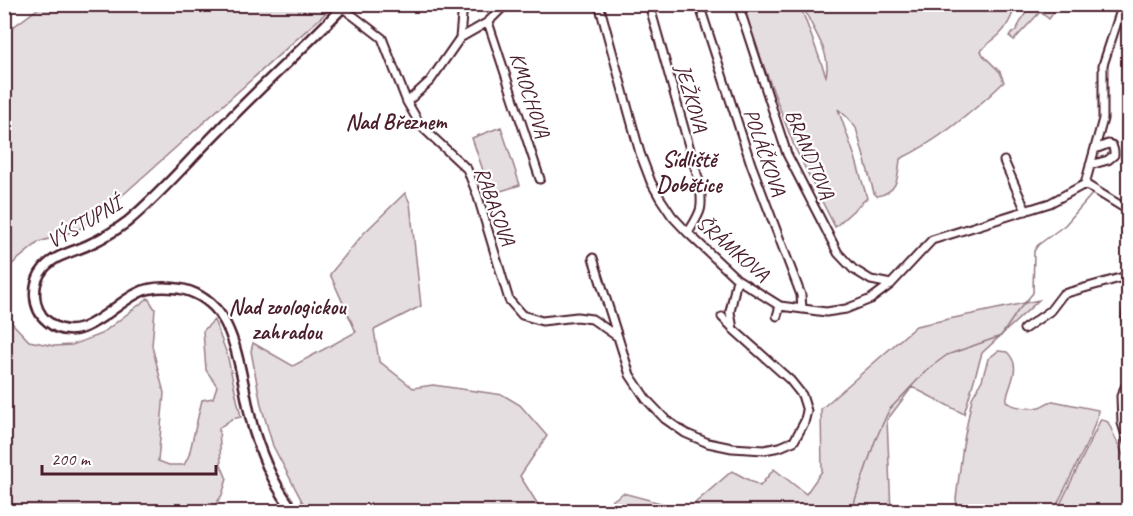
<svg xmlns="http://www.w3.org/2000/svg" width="1133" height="516" viewBox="0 0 1133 516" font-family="Caveat,sans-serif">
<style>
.green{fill:#e5dee0;stroke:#987e86;stroke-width:1.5}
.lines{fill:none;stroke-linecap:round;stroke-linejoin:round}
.stream{stroke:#91787e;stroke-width:1.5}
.minor-casing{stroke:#4a1f2b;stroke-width:11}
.tertiary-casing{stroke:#4a1f2b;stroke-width:13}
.minor{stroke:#fff;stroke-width:7}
.tertiary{stroke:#fff;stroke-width:8}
.labels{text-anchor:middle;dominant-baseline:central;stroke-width:4.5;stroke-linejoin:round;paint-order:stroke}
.street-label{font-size:21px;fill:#4a1f2b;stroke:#fff}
.neighbourhood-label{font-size:22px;font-weight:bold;fill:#4a1f2b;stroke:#fff}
</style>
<rect width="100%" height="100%" fill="#fff"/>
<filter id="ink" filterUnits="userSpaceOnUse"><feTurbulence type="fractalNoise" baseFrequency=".0167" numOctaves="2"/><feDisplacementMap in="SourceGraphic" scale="12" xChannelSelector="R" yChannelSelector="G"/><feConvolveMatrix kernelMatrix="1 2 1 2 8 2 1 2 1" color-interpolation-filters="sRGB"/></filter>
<g filter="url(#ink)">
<!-- green -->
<path class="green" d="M861,4L1016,5C1012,15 1008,27 999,35C992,42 988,42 981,51L983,55L1000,72L1004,82C973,112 938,141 900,159C898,178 898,192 877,196L874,193L856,128L848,118L838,109L855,157L867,198L835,227L794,146L745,16L743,5H800L826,76C832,50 810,28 803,5H851L861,9L862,8Z
M308,5L328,11L125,193L78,230L39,242L5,270V33L43,5Z
M1030,5H1059L1049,19L1040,12L1014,40L1009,36L1016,30Z
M501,127L520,185L491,194L472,138Z
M405,193L410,203L421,306L374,330L379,361L413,388L433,385L503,395L520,405L547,436L520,476L542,511H310L303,503L273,446L261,405L251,351L253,343L293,366L356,332L330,274L364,233Z
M4,286L12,323L29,341L54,346L72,345L101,334L148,298L155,309L152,346L164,393L158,461L169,465H184L189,455L202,400L213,398L217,386L206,370L203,331L214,320L227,354L241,417L232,419L219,428L221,465L227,479L222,495L211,511H5Z
M1039,300L982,353L964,414L912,387L887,420L891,511H598L623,493L687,510L732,471L760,486L774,469L806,494L822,471L821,409L916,326Z
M998,351L1007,352C1023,367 1009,383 1006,401C1012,408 1031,409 1039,407C1045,405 1047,402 1053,401L1098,410L1097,417L1090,437L1054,511H958L956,499L963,445L972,398L982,380L988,359Z
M1101,419L1108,422L1128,466V511H1057Z"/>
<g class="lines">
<!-- stream -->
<path class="stream" d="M1127,37L1128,32
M851,512L875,441L889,410L928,369L947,355L1001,336L1017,312L1033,293L1034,251L1038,245L1065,225L1093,193"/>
<!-- minor casing -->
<g class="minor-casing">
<path id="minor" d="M599,4L640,153L651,182L660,198L672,216L688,233L737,279L780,306L826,312L846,309L871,299L891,284L932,240L1050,203L1085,184
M649,4L700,185C703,211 701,211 688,233
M699,4L751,164L801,295L802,309
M738,4L787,154L838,253L853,269L871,280L891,284
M343,8L382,38L407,102L421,126L467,169L477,194L509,300L522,315L542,321L577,317L592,319L618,337
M488,22L506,4
M460,38L488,22L540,179
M407,102L430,81L460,38L463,4
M1004,161L1026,211
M1090,165L1108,160L1114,155V151L1112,145L1108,144L1095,149
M1085,184L1103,119V65L1123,4
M1085,184L1126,209L1128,216
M593,258L630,375L646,399L665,419L685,433L708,443L732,448L764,450L780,447L794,441L804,423L807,411L802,395L790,380L733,329L730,312L737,279
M1128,306L1126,319L1128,332
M777,316L780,306
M722,317L732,327
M1024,329L1050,311L1063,294L1127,276L1128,281
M1128,381L1121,396L1122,423L1128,443"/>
</g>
<!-- tertiary casing -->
<g class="tertiary-casing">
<path id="tertiary" d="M295,512C275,488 263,460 254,431C243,395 240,333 214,307C203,296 189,289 173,288C161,287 149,287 138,293C110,306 79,349 47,321C32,309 31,283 44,268C55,255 73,252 88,245C101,239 115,231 127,222C161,194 189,160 220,129C261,86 305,47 346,4"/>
</g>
<!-- minor -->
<use href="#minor" class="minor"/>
<!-- tertiary -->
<use href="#tertiary" class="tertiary"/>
</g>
</g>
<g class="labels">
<!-- street labels -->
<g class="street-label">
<text transform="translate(530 95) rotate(72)">KMOCHOVA</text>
<text transform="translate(692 98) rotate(74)">JEŽKOVA</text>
<text transform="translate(765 152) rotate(71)">POLÁČKOVA</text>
<text transform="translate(810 154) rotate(67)">BRANDTOVA</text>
<text transform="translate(495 206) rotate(70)">RABASOVA</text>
<text transform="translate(84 222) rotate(-30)">VÝSTUPNÍ</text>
<text transform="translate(733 248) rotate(41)">ŠRÁMKOVA</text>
</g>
<!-- neighbourhood labels -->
<g class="neighbourhood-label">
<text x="396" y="122">Nad Březnem</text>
<text x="689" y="160">Sídliště<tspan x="689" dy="25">Dobětice</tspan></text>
<text x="287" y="307">Nad zoologickou<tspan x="287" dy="25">zahradou</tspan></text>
</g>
</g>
<!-- margin -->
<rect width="1133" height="516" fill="none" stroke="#fff" stroke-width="24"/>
<rect x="12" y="12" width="1109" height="492" fill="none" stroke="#4a1f2b" stroke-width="2" filter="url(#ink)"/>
<!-- scale -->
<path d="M42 465v9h174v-9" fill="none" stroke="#4a1f2b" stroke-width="3"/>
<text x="51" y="465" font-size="18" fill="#4a1f2b" stroke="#ffffff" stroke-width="4.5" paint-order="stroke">200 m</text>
</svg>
